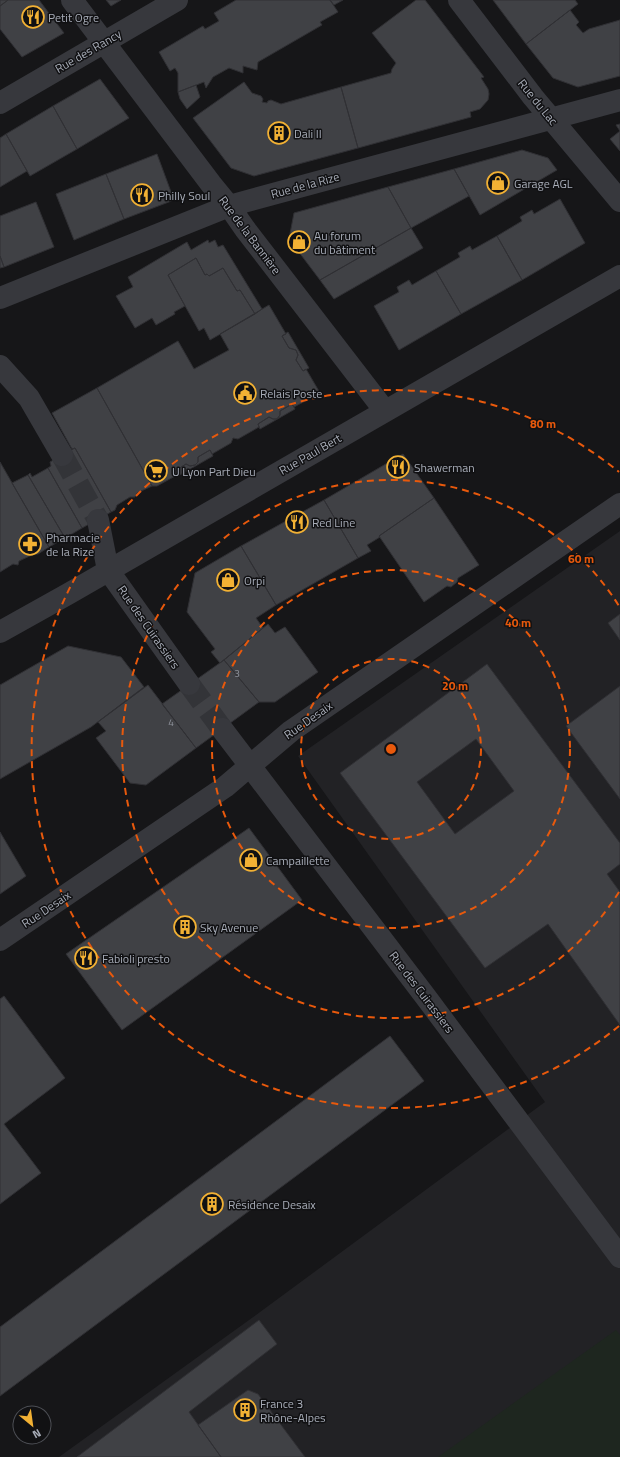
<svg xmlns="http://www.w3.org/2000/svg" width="620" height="1457" viewBox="0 0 620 1457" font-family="'Titillium Web',sans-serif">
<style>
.built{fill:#222225}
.green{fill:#1e261f}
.building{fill:#404145;stroke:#303034;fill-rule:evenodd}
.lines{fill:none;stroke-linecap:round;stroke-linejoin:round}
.minor-tunnel{stroke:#333438;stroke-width:22;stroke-dasharray:22 11;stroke-linecap:butt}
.minor{stroke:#37383d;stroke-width:22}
.ring{fill:none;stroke:#e8590c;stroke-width:2;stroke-dasharray:7 5}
.labels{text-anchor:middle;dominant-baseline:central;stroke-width:3;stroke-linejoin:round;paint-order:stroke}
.number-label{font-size:10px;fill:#8e929b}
.poi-label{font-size:12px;fill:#a8adb8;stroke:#111113;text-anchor:start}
.street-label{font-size:12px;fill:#a8adb8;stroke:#111113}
.centre{fill:#e8590c;stroke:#111113;stroke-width:2}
.ring-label{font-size:12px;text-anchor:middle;font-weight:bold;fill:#e8590c;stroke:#111113;stroke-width:3;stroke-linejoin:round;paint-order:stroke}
</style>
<rect width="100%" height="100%" fill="#161618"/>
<!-- built -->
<path class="built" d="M620,531V1457H59L256,1315L545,1102L298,756Z"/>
<!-- green -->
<path class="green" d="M616,1330L620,1335V1457H438Z"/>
<!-- building -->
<path class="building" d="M0,0H8L0,6Z
M8,0H39L64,33L22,57L0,29V6Z
M106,0H121L111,6Z
M236,0H330L338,12L320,22L322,25L258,62L257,70L243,66V73L229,68L213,77L206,88L204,82L178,92V73L175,68L170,71L159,52L203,26L205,29L219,21L214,13Z
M330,0H343L334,5Z
M416,0H425L484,77L481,78L488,89L489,94L488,100L480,109L470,112L471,117L358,148L341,87L391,73L392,69L396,63L372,33Z
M493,0H575L578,4L526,44Z
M570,10L579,22L576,25L583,33L589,29L620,20V76L578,87L553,78L526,44Z
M100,79L129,118L77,149L53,106Z
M244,82L252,93L261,96L263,99L262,102L267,103L268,101L271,100L281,104L341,87L358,148L254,176L231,168L193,118Z
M196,85L200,97L187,109L180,99L178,92Z
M53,106L77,149L30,176L6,134Z
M620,124V151L610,139L620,131L616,125Z
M6,134L27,171L0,187V138Z
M522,150L548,158L557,170L480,215L454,169Z
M157,154L174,200L124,219L106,174Z
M454,169L469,196L411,228L388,187Z
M106,174L124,219L74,240L56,194Z
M388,187L411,228L320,280L289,239L294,213Z
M560,199L585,243L522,280L497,236L522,221L520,217L532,210L534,214Z
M36,202L54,247L4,267L0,256V216Z
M411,228L423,248L334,299L320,280Z
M497,236L522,280L461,314L436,271L460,257L458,253L470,246L472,250Z
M208,240L209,243L215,240L218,247L223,245L262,309L255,314L240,290L237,291L223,268L209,276L207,274L205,275L196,258L168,275L185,306L174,312L175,314L156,325L152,318L135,328L116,296L133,287L128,277L187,242L191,250Z
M0,256L4,267L0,268Z
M196,258L205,275L207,274L209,276L223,268L237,291L240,290L255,314L210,340L204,328L199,331L168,275Z
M436,271L461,314L399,350L374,306L399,292L397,287L409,280L412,285Z
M269,305L286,334L282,336L289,348L296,350L298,355L296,360L303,371L306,369L320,393L294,407L292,404L280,411V415L277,419H273L269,417L258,424L259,427L238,439L233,438L231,443L212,454L210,450L198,457V462L195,465L190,466L186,464L175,471L177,475L157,486H152L97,388L178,341L194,369L229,350L220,334Z
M288,332L309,368L303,371L296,360L298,355L296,350L289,348L282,336Z
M97,388L152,486L137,493L135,497H130L117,505L115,510L111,512L75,448L72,449L52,413Z
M292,404L295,409L260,429L258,424L269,417L273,419H277L280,415V411Z
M75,448L111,512L82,528L48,468L51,466L50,462Z
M210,450L213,456L178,476L175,471L186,464L190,466L195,465L198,462V457Z
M403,454L434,498L379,536L380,537L367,545L371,551L358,558L324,500Z
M0,462L49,547L38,554H34L19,561L18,565L13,564L0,572Z
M48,468L82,528L65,538L28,475L30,473L32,477Z
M28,475L65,538L49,547L12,483Z
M434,498L479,565L458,578L457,582L451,587L447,586L424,602L379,536Z
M324,500L358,558L276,605L241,546Z
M241,546L276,605L256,618L263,628L220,663L211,652L215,649L187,612L195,573Z
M620,614V640L608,623Z
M268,624L275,633L285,627L318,672L275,702H259L224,660Z
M68,646L121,657L144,687L91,727L0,779V685Z
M224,660L259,702L196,748L162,704Z
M487,664L620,843V864L607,874L620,892V1025L548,924L485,968L340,773ZM476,739L514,791L455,834L417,782Z
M148,685L196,748L146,785L130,783L96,738L106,731L98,722Z
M620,686V799L566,726Z
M249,828L302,900L122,1030L66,954Z
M0,832L26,876L0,894Z
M4,996L65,1078L4,1124L41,1173L0,1204V999Z
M390,1036L424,1081L0,1396V1327Z
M259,1320L277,1344L189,1412L221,1457H77Z
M248,1390L258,1394L305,1457H221L198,1425Z"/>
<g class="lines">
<!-- minor-tunnel -->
<path class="minor-tunnel" d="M62,455L98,520
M189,684L222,729"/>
<!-- minor -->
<path class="minor" d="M72,0L211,184L229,206L245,229L385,411
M459,0L533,97L620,201
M0,103L177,0
M0,298L229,206L620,100
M0,366L29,398L62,455
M98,520L108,570L189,684
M0,632L68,594L620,276
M222,729L425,996L620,1257
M0,940L225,787L291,731L620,504"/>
</g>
<!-- distance rings -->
<g class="ring">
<circle cx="391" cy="749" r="90"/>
<circle cx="391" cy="749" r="179"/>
<path d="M619 892A269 269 0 1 1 619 606"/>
<path d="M619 1026A359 359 0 1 1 619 472"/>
</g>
<!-- icons -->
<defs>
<g id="restaurant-ring" transform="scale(1.15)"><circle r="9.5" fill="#111113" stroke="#f2b134" stroke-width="1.5"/><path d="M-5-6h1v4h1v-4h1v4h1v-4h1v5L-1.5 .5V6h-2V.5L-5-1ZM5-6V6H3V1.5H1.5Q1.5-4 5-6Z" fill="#f2b134"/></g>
<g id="building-ring" transform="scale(1.15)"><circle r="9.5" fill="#111113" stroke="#f2b134" stroke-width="1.5"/><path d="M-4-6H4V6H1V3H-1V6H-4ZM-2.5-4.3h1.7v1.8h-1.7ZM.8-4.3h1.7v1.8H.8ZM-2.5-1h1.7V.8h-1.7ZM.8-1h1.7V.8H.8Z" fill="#f2b134"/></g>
<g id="shop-ring" transform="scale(1.15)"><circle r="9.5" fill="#111113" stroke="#f2b134" stroke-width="1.5"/><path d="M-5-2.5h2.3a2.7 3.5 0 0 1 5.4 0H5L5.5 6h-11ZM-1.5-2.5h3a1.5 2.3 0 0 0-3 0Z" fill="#f2b134"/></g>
<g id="civic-ring" transform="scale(1.15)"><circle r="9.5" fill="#111113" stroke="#f2b134" stroke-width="1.5"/><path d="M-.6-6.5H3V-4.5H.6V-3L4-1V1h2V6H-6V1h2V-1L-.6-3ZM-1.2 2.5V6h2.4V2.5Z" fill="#f2b134"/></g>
<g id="supermarket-ring" transform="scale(1.15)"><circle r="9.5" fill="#111113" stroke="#f2b134" stroke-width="1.5"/><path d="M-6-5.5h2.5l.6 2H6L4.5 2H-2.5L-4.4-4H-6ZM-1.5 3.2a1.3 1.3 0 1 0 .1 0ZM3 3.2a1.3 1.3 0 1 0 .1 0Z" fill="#f2b134"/></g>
<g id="pharmacy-ring" transform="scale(1.15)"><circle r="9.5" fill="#111113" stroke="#f2b134" stroke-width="1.5"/><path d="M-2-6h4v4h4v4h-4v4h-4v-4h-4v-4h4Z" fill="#f2b134"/></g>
</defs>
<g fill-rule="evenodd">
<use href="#restaurant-ring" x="33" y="17"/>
<use href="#building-ring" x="279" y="133"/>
<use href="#shop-ring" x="498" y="183"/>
<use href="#restaurant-ring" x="142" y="195"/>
<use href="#shop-ring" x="299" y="242"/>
<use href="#civic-ring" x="245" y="393"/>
<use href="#restaurant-ring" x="398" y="467"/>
<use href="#supermarket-ring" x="156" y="471"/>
<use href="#restaurant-ring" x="297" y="522"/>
<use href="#pharmacy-ring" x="30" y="544"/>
<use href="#shop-ring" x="228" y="580"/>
<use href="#shop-ring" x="251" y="860"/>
<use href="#building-ring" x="185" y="927"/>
<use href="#restaurant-ring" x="86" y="958"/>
<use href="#building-ring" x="212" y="1204"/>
<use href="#building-ring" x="245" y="1410"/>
</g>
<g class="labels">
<!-- number labels -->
<g class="number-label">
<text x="237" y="673">3</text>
<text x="171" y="722">4</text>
</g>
<!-- poi labels -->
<g class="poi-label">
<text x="48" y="17">Petit Ogre</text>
<text x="294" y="133">Dali II</text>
<text x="514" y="183">Garage AGL</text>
<text x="158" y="195">Philly Soul</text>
<text x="314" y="235">Au forum<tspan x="314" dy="14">du bâtiment</tspan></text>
<text x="260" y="393">Relais Poste</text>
<text x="414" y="467">Shawerman</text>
<text x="172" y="471">U Lyon Part Dieu</text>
<text x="312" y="522">Red Line</text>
<text x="46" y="537">Pharmacie<tspan x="46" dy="14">de la Rize</tspan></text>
<text x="244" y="580">Orpi</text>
<text x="266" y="860">Campaillette</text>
<text x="200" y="927">Sky Avenue</text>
<text x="102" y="958">Fabioli presto</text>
<text x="228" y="1204">Résidence Desaix</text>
<text x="260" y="1403">France 3<tspan x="260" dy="14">Rhône-Alpes</tspan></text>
</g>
<!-- street labels -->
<g class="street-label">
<text transform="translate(88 51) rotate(-30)">Rue des Rancy</text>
<text transform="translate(538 102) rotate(51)">Rue du Lac</text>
<text transform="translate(305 185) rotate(-15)">Rue de la Rize</text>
<text transform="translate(250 235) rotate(53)">Rue de la Bannière</text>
<text transform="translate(310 454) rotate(-30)">Rue Paul Bert</text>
<text transform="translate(149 627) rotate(55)">Rue des Cuirassiers</text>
<text transform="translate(308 720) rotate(-35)">Rue Desaix</text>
<text transform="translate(46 909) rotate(-34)">Rue Desaix</text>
<text transform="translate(422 992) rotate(53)">Rue des Cuirassiers</text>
</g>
</g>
<circle cx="391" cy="749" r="6" class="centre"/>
<g class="ring-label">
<text x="543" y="428">80 m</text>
<text x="581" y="563">60 m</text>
<text x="518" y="627">40 m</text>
<text x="455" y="690">20 m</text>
</g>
<!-- north arrow -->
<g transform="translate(32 1425) rotate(151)"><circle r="19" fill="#111113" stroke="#4d4f55"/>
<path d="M0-3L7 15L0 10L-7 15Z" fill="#f2b134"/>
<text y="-6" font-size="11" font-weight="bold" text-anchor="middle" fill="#a8adb8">N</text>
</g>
</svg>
